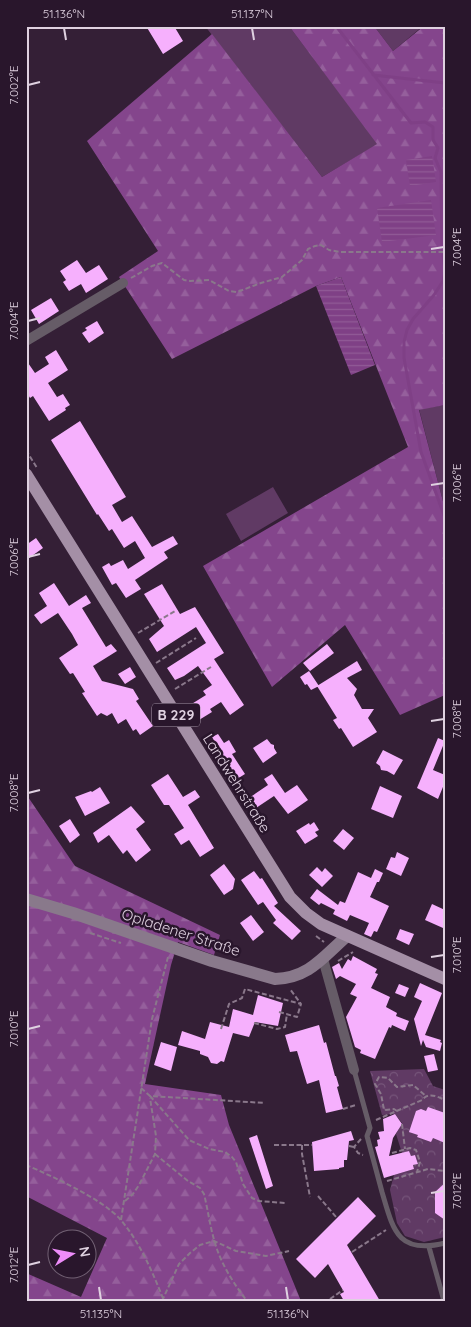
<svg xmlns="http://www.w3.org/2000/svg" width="471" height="1327" viewBox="0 0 471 1327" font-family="Quicksand,sans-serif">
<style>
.grass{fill:#603a64}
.forest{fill:url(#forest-firs)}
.park{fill:url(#park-crowns)}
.water{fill:url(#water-rules)}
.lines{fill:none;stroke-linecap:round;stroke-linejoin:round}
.stream{stroke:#7f4086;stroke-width:3}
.building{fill:#f6b0fd}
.path{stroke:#8a788b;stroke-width:2;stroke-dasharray:5 2.5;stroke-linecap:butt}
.service{stroke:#665c67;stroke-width:5}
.minor{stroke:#665c67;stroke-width:10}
.secondary{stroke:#89798b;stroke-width:12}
.primary{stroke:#a48fa6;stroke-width:12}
.ticks{fill:none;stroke:#dfd1e0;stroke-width:2}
.labels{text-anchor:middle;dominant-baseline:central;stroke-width:5;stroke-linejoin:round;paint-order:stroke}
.shield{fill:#29162c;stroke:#a899aa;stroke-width:1}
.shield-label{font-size:14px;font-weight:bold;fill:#dfd1e0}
.street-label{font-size:15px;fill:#dfd1e0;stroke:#29162c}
.neatline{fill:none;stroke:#dfd1e0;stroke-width:2}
.ticks-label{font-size:12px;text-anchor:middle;fill:#dfd1e0}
</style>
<defs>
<pattern id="forest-firs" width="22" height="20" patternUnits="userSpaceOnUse" patternTransform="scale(1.25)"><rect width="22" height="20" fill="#84458c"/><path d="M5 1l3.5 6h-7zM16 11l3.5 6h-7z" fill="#955f9c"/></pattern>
<pattern id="park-crowns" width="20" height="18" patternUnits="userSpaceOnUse" patternTransform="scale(1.25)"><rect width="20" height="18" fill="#603a64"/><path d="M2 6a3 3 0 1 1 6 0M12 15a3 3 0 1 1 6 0" fill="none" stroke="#76557a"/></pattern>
<pattern id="water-rules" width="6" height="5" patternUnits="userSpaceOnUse" patternTransform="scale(1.25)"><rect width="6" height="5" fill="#7f4086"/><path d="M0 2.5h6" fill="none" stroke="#915b97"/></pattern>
</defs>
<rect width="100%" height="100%" fill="#341f36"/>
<!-- grass -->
<path class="grass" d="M205,26H289L378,144L322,177Z
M374,26H423L393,51Z
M445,405V509L419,409Z
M273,487L288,513L241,541L226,514Z"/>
<!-- forest -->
<path class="forest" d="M289,26H374L393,51L424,26H445V405L419,410L445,509V695L400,715L345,625L272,687L203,566L408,447L341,277L316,286L172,359L119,277L158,251L87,141L212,34L322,177L377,144Z
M26,794L75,866L220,935L214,955L178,942L171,965L145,1084L221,1095L229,1125L301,1301H26V1273L81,1297L107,1238L26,1196Z"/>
<!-- park -->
<path class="park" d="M424,1069L433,1086L445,1090V1237L424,1242L405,1236L397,1223L390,1190L394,1175L414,1169L413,1165L418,1164L415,1155L411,1156L409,1151L402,1153L396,1134L402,1123L395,1114L382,1115L370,1071Z"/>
<!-- water -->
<path class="water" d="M432,156L436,182L410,186L406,160Z
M431,200L436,235L382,242L377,208Z
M341,277L375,365L351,375L316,286Z"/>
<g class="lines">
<!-- stream -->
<path class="stream" d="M336,26L411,123L425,122L433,127V140L438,148L435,158L441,172L442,247
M373,75L445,83
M443,255L445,270L443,281L434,295L413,319L407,330L404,342V358L421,452L445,518"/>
</g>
<!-- building -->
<path class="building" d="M146,26H174L183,41L163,54Z
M77,260L86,273L99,265L108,279L86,293L81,284L69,291L63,282L66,280L60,271Z
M51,298L59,311L39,324L31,310Z
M97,321L104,333L89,343L82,333L87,330L85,328Z
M56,350L68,370L48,383L57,397L63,394L70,405L65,408L66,410L49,421L33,396L30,398L26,391V360L35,373L49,364L45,357Z
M80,421L126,497L112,505L122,522L132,516L152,547L173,536L178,544L164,552L168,558L135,580L141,589L126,598L116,583L112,585L102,567L109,563L111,566L123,560L128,569L145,558L135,541L124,548L112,529L109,531L98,514L97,515L51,440Z
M36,538L43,548L29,558L26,553V545Z
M54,583L69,606L86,595L91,603L82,608L106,647L111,644L117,651L93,666L102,681L133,689L139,699L136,701L153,726L140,735L136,729L133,731L126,719L118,724L112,713L107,716L101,713L97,716L82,693L85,692L73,673L70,674L59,658L78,645L72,634L58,613L41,624L34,615L47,606L39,593Z
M162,584L180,614L195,607L224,653L214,659L244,705L230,715L221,702L210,709L212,712L199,720L190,705L206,695L203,691L212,685L198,666L184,676L175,680L167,668L206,643L196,627L157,652L149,639L164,626L144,594Z
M327,644L334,653L310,671L303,663Z
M357,661L362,670L347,678L357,689L354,695L362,709H374L368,718L377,732L353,747L341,728L339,729L333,720L337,718L317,686Z
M130,667L136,677L125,684L118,674Z
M309,671L319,686L311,690L307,684L305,685L300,677Z
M218,734L224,743L229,740L236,752L232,754L245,774L237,779L212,737Z
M438,738L445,741L433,770L445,775V782L438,799L417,788Z
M267,739L271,744L274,745V748L277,753L263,763L253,748Z
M383,750L403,760L394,775L387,771L381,770L380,766L376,763Z
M168,774L183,797L195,790L200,797L188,805L214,848L200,857L189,840L181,845L174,834L184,828L169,805H164L151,785Z
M272,774L285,793L297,785L308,800L288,814L274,796L256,808L249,798L268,785L264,779Z
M380,786L402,796L393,818L371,809Z
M100,787L110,803L85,816L75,797L91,791L92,792Z
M131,806L145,822L136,829L151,850L136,862L127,850L123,854L109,835L98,843L93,833Z
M70,819L80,835L70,843L59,826Z
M314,822L319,830L315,832L318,836L305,844L296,831L309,823L310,825Z
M343,829L354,838L344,850L333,841Z
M397,852L409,858L401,876L386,869L391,857L395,858Z
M224,864L235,879L233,889L224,895L210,875Z
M317,867L322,872L325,868L333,876L322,887L309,875Z
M375,869L383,873L379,882H377L370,897L389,906L377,932L374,931L371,937L364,934L369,923L350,915L347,921L333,914L335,910L321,903L319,905L310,898L317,889L338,905L340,901L345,903L358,872L371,878Z
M254,871L260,879L262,878L278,903L274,906L301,931L292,940L273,923L276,920L263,902L258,905L241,880Z
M432,904L445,910V923L443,928L425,920Z
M251,915L264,932L253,941L240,923Z
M400,929L414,934L409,945L396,939Z
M353,956L377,969L375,973L378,974L371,988L390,997L386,1007L397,1013L396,1016L409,1021L405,1031L392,1025L391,1028L389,1027L375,1059L360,1053L361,1050L355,1047L346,1017L357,997L350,994L356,984L340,976L336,979L332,967L339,963L342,969L348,959L351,961Z
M420,983L442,993L425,1035L441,1040L440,1042L442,1043L440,1051L426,1047L423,1040L421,1046L414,1019L422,1001L414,997Z
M399,984L409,988L405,997L395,993Z
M258,995L283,1003L278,1026L255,1022L249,1037L233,1033L224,1062L221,1061L217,1064L211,1063L208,1057L200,1054V1051L178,1045L182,1031L205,1039L210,1022L229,1027L233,1009L253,1015Z
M319,1025L324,1043L326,1042L335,1076H336L339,1086L337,1087L343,1109L326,1113L319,1080L307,1084L297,1051L290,1052L285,1035Z
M161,1042L177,1047L171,1071L154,1065Z
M434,1054L438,1070L428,1072L424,1056Z
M428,1107L445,1113V1143L433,1138L431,1142L417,1137L418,1135L409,1132L416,1111L421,1109L426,1111Z
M395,1114L402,1124L393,1138L389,1156L409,1151L411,1156L415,1155L418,1164L413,1165L414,1169L384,1178L375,1147L378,1146L377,1140L380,1139L378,1132L384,1131L383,1119Z
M351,1131L354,1140L349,1141L347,1160H344V1167L339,1168V1169L314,1171L312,1142Z
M257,1135L273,1186L266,1189L249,1138Z
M445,1183V1220L435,1213V1192Z
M358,1197L376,1216L347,1245L380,1301H344L340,1294L344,1292L328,1264L315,1278L296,1259Z"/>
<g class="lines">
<!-- path -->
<path class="path" d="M131,278L152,266L162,263L184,280L190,281L209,280L229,291L237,292L261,283L282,277L302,260L308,249L315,246L321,245L329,250L340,252H445
M26,450L37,468
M138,633L175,611
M156,663L196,638
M175,689L211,667
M90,933L121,943
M316,936L324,942
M338,961L353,952
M279,1012L297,1017L301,1004
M254,1023L277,1029L285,1027L287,1014
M221,1029L229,1004L242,998L245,989L301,1004L290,989
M141,1088L150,1096L265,1103
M150,1096L189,1140L209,1149L225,1152L232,1157L236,1162L243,1184L252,1198L259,1201L285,1203
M343,1109L356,1105
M397,1111L394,1109L384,1110L381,1094L375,1084L379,1077L388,1078L397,1087L413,1085L426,1096
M376,1120L422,1100C429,1092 436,1096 445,1100
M402,1124L405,1149
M361,1139L354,1147L358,1153L363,1155
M274,1145H312
M302,1145V1154L310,1197
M349,1146L354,1147
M392,1153L410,1148L416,1150L420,1162L417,1172
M155,1154L188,1181L200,1188L204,1194C208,1210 210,1227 215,1243C221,1264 234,1284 247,1301
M26,1165C52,1176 102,1199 120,1219C140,1242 153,1273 164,1301
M387,1181L428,1169L445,1171
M318,1196L337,1218
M125,1201L133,1194L139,1185L155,1154L156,1136L150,1098
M121,1220L152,1019L168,957
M352,1252L386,1230
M330,1299L343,1290
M162,1301L179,1264L190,1253L200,1245L214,1241L236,1251L266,1256L289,1251"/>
<!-- service -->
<path class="service" d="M354,1070L370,1128L367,1136C372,1154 377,1173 382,1192C393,1229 397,1255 445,1243
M429,1247L444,1301"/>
<!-- minor -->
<path class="minor" d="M26,341L123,283
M323,959L354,1070"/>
<!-- secondary -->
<path class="secondary" d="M26,899L73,913L212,961L275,979C309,978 323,957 347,936"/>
<!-- primary -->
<path class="primary" d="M26,474L290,897L306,913L321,924L445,979"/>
</g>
<!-- ticks -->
<path class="ticks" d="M64,28L66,40M252,28L254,40M28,85L40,82M431,249L444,247M28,321L40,318M431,485L444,483M28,557L40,554M431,721L444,719M28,793L40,790M431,957L444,955M28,1029L40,1026M431,1193L444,1191M28,1265L40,1262M99,1287L101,1300M286,1287L288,1300"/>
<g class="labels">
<!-- shield labels -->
<rect class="shield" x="152" y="703.5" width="48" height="23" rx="4"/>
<g class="shield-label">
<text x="176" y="715">B 229</text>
</g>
<!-- street labels -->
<g class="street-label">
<text transform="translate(237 783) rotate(58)">Landwehrstraße</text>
<text transform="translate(181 932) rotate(18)">Opladener Straße</text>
</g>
</g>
<!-- border -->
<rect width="471" height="1327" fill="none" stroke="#29162c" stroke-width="55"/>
<!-- north arrow -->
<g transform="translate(72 1254) rotate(80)"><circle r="24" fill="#29162c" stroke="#726174"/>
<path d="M0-4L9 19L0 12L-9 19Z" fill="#ed8cf9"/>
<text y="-8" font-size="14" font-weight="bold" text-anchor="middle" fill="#dfd1e0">N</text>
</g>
<rect x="28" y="28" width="416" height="1272" class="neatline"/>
<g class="ticks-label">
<text x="64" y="18">51.136°N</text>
<text x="252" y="18">51.137°N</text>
<text transform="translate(14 85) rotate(-90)" y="4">7.002°E</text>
<text transform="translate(457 247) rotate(-90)" y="4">7.004°E</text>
<text transform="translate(14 321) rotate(-90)" y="4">7.004°E</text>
<text transform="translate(457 483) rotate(-90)" y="4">7.006°E</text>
<text transform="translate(14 557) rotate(-90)" y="4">7.006°E</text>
<text transform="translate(457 719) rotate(-90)" y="4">7.008°E</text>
<text transform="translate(14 793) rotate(-90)" y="4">7.008°E</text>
<text transform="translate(457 955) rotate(-90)" y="4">7.010°E</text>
<text transform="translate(14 1029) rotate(-90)" y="4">7.010°E</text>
<text transform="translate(457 1191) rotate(-90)" y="4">7.012°E</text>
<text transform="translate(14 1265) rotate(-90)" y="4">7.012°E</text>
<text x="101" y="1318">51.135°N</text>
<text x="288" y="1318">51.136°N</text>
</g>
</svg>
